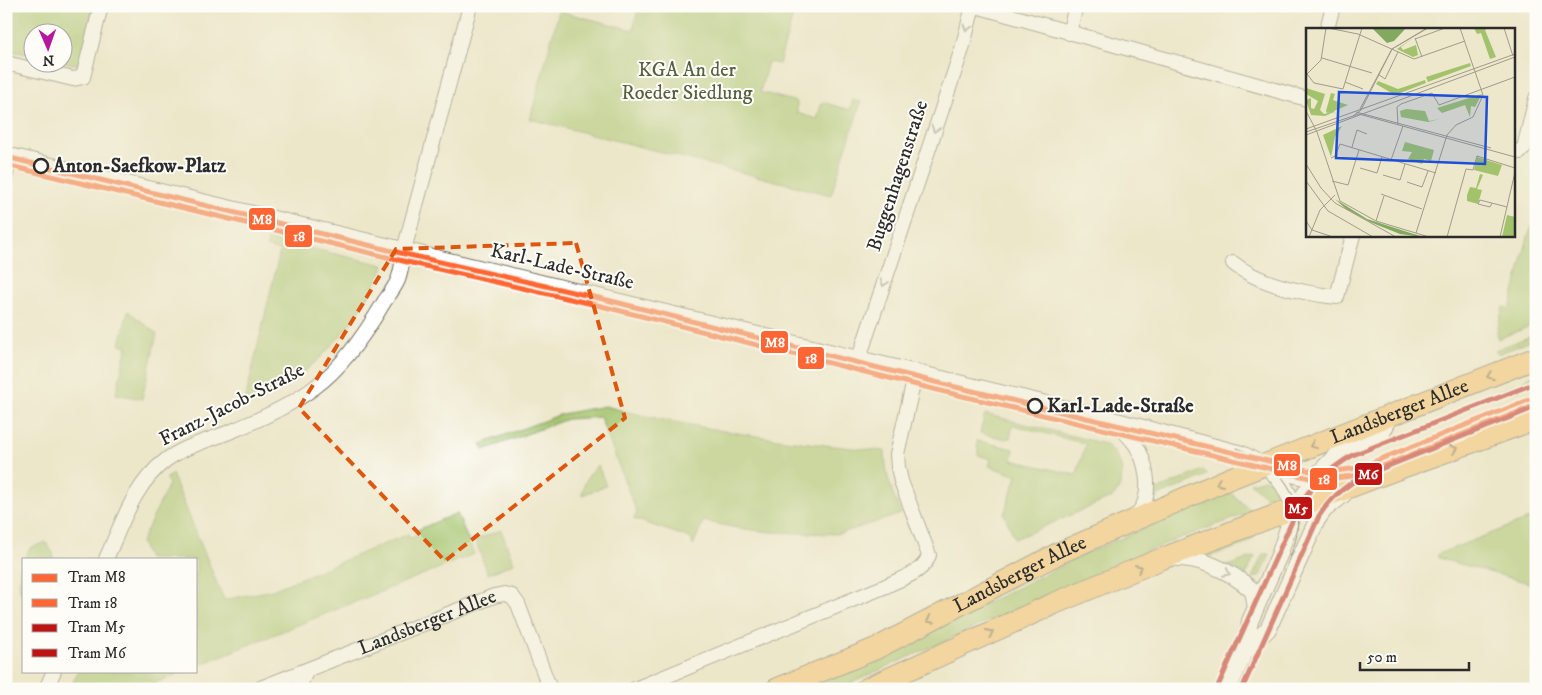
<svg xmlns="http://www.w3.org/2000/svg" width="1542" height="695" viewBox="0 0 1542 695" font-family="'IM FELL DW Pica',serif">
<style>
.green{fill:#a2c36b;stroke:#66774b}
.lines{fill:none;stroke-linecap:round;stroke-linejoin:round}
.pedestrian-casing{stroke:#6f6d63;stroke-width:12}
.minor-casing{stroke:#6f6d63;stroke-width:16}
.tertiary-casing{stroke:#6f6d63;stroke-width:18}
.primary-casing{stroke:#6f6d63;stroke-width:23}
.pedestrian{stroke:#fff;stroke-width:10}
.minor{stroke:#fff;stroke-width:14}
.tertiary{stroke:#fff;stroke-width:16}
.primary{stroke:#f8bf6c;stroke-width:21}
.tram{stroke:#2b2b2b;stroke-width:1}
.tram-1-casing{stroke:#fdfcf7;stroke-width:9}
.tram-2-casing{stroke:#fdfcf7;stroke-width:9}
.tram-3-casing{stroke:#fdfcf7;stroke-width:9}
.tram-4-casing{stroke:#fdfcf7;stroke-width:9}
.tram-1{stroke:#f63;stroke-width:5}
.tram-2{stroke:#f63;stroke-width:5}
.tram-3{stroke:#be1414;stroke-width:5}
.tram-4{stroke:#be1414;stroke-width:5}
.oneway{stroke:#a0a0a0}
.oneway2{stroke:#876e48}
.marked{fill:none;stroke:#df570e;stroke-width:4;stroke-dasharray:10 6;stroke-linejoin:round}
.stop-dot{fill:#fdfcf7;stroke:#2b2b2b;stroke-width:2.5}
.labels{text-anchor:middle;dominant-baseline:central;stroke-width:4;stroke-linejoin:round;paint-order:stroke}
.park-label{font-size:20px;fill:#556041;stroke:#fdfcf7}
.stop-label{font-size:20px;font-weight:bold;fill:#2b2b2b;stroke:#fdfcf7;text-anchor:start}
.street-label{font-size:20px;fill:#2b2b2b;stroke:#fdfcf7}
.inset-road{fill:none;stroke:#9f9c8b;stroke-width:1}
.view{fill:#1d4ed8;fill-opacity:0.15;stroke:#1d4ed8;stroke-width:2.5}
.inset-edge{fill:none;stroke:#2b2b2b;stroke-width:2.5}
.line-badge{stroke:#fdfcf7;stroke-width:2}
.badge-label{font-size:14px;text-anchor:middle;font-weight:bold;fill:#fff}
</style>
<rect width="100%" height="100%" fill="#fdfcf7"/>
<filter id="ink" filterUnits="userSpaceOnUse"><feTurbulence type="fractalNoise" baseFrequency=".02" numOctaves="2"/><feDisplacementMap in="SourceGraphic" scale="10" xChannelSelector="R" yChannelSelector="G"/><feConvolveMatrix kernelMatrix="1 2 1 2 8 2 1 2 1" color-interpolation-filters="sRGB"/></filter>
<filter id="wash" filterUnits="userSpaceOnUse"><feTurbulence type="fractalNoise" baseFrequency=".0096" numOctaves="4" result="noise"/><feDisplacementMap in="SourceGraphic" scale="20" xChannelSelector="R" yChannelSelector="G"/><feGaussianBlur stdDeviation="1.12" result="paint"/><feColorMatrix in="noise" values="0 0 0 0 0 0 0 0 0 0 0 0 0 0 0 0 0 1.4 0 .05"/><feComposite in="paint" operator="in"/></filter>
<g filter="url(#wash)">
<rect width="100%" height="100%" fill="#ede7cb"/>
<!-- green -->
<path class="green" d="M6,6H94L80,65L63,62L62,32H32V55L6,50Z
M639,6H761L793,15L779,64L768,62L760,92L797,102V113L817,119L822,102L850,110L853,100L861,102L831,195L530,119L559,11L633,30Z
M1534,222H1536V324L1498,339L1497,331L1503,307L1510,309L1528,236Z
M269,239L384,265L383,269C364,306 339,344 306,370C289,383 270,394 250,404L246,399V396L280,251L266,247Z
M128,311L157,334L142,399L116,394L127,346L120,344Z
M1536,334V339L1498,354L1495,350Z
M1536,373V384L1481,400L1480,399L1521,382Z
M605,406C630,413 655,418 680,423C748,436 816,445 885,451C885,475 892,492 901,514L845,532L836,534L770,532L737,528L703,521L693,546L692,541L690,538L634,519L637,513L600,417L567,419L484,450L481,444L562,414Z
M985,414L1105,444C1123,457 1128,480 1113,497L1015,539L1004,514L1017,476L989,466L991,459L978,455L977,441L1014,449L1012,460L1076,475L1086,444L1013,425L1010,438L1006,439L980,433Z
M598,465L606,486L582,495C583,483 589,473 598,465Z
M1203,470L1208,474L1207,475L1153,498L1152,492Z
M172,474L224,600L272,590L408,534L410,538L417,536L415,531L457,513L474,554L196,666V559H148L141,542L169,484L166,479Z
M1265,479L1273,481L1284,500L1273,504L1250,483Z
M1230,492L1252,512L1172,541L1100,571L838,689H806L871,661L1089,552Z
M1536,516V585L1438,558V554Z
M501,530L514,563L488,574L475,540Z
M1256,535L1246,544L1209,557L1208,555L1212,551Z
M46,542L53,553V559H24L30,548Z
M1263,554H1270C1266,563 1263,579 1252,578Z
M1255,556L1246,575L1227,566Z
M24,560V591H19L20,570Z
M79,671H184L141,689H66L73,682Z
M973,683C981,682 990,683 996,689H966Z"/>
</g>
<g filter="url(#ink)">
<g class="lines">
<!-- pedestrian casing -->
<g class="pedestrian-casing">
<path id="pedestrian" d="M6,181L13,156"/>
</g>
<!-- minor casing -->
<g class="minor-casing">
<g id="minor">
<path d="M976,6L1307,99"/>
<path d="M1327,29L1333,6"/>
<path d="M1069,33L1076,6"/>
<path d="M6,63L73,79L83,77L101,6"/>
<path d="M1513,151L1520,152L1524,148L1536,98"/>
<path d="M6,154L1109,418L1242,453L1264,465"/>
<path d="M1233,263C1260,285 1303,293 1337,297L1353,235"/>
<path d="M859,358L962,49L973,6"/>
<path d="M1110,418C1118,426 1128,434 1135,444C1146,460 1152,489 1142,508C1139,512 1135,516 1131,520"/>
<path d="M106,559C122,524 134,484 166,460C188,444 215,439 239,428C265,417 293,404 315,387C343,367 367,331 384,302C389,295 395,287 398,280C402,269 403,257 405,246L470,6"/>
<path d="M46,689L54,671"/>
<path id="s1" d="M258,689L494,596L504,594L512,596L518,604L550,689"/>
<path d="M298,689L307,670"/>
<path d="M635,689L886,586C901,578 924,573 929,555L901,481L898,467L897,454L916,371"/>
</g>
</g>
<!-- tertiary casing -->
<g class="tertiary-casing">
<path id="tertiary" d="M1264,465C1292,476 1324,482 1354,484
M1268,468C1282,479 1289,492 1294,509
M1169,558C1199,556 1230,570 1253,591L1256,608
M1244,653L1268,629L1317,520L1324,510L1344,494
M1228,689L1244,653L1250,621L1280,553L1294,509L1320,472L1342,449L1382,433L1391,415"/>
</g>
<!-- primary casing -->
<g class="primary-casing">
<g id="primary">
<path id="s2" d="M777,689L877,648L1059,553L1130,522L1226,480L1536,358"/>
<path d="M866,689L1053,604L1161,559L1392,471L1536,419"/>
</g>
</g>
<!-- pedestrian -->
<use href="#pedestrian" class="pedestrian"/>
<!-- minor -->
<use href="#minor" class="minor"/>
<!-- tertiary -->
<use href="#tertiary" class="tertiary"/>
<!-- primary -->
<use href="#primary" class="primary"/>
<!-- tram -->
<path class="tram" d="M1237,448C1275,462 1302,488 1297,532C1296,543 1291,554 1287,565
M1225,452L1249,460"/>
<!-- tram-1 casing -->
<g class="tram-1-casing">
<path id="tram-1" d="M6,157L405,254L603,299L943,384L1311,471L1328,472L1358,468L1536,397"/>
</g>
<!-- tram-2 casing -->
<g class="tram-2-casing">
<path id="tram-2" d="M6,165L403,261L601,306L941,391L1310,478L1328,479L1360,475L1536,405"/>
</g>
<!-- tram-3 casing -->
<g class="tram-3-casing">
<path id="tram-3" d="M1218,686L1299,506C1312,484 1331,468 1353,455L1533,384"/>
</g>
<!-- tram-4 casing -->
<g class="tram-4-casing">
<path id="tram-4" d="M1242,689L1319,516C1330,498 1345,486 1363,476L1536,407"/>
</g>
<!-- tram-1 -->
<use href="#tram-1" class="tram-1"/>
<!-- tram-2 -->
<use href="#tram-2" class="tram-2"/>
<!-- tram-3 -->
<use href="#tram-3" class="tram-3"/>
<!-- tram-4 -->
<use href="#tram-4" class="tram-4"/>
</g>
<!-- one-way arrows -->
<defs><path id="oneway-chevron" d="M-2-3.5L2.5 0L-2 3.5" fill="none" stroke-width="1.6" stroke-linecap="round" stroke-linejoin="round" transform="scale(1.25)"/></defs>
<g class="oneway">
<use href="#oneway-chevron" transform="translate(967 28) rotate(105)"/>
<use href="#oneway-chevron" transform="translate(935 129) rotate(108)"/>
<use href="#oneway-chevron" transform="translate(884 283) rotate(108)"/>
<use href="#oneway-chevron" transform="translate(1227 573) rotate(26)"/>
</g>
<g class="oneway2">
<use href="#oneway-chevron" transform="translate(1490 376) rotate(159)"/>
<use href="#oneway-chevron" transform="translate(1313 445) rotate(158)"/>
<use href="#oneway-chevron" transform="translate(1454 449) rotate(-20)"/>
<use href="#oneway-chevron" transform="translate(1219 483) rotate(157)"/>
<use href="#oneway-chevron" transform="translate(1139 568) rotate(-23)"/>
<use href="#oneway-chevron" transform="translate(930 620) rotate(153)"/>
<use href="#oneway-chevron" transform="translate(990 633) rotate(-25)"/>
</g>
</g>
<!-- marked area -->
<path d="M0 0H1542V695H0ZM576,243L625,418L445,561L299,408L396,249Z" fill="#ede7cb" fill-opacity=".55" fill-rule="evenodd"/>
<path class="marked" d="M576,243L625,418L445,561L299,408L396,249Z"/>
<!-- markers -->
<g class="stop-dot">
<circle cx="41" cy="166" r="7"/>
<circle cx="1035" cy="406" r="7"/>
</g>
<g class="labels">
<!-- park labels -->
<g class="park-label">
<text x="687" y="70">KGA An der<tspan x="687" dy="23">Roeder Siedlung</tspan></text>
</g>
<!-- stop labels -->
<g class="stop-label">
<text x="53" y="166">Anton-Saefkow-Platz</text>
<text x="1047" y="406">Karl-Lade-Straße</text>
</g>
<!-- street labels -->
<g class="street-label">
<text transform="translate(898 176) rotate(-72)">Buggenhagenstraße</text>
<text transform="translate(562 267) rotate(13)">Karl-Lade-Straße</text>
<text transform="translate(232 405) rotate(-27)">Franz-Jacob-Straße</text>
<text stroke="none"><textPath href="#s2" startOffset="682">Landsberger Allee</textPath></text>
<text stroke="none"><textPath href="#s2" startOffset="269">Landsberger Allee</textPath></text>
<text stroke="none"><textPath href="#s1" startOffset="182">Landsberger Allee</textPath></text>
</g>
</g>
<!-- overview -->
<g transform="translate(1306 28)">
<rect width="209" height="209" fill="#ede7cb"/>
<path d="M168,0H182L179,2L190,29L184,31L175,5L171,6ZM107,10L95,19L97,22L110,17L112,27L107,29L91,21ZM164,35L165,38L122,54L120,49ZM119,52L120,55L89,67L70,56L72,53L92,61ZM0,60L19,66L14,82L18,86L26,84L21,85L20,83L25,65L29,66L27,72L42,77L28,83L30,87L28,84L19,88L5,87L0,72L5,70V80L8,81L12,73L0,66ZM176,66L169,79L165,78L164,89L159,77L136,85L131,80ZM100,81L119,83L123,93L134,91L122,94L95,89L94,83ZM36,98L29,109L25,129L17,107ZM99,114L128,122L125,133L118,131L116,136L102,131L106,124L96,123ZM171,129L196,137L192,148L168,142ZM174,146L177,147L171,161L176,162L172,176L161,173V167L164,159L170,160ZM201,187L209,189V209H196Z" fill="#a2c36b"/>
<path d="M66,0H100L88,13L81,15ZM29,171L61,191L117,209L94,206L64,194L40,181Z" fill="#81a95f"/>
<path class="inset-road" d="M22,0L52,6L108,31L159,13M198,0L207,28M109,10L116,29M109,11L139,0M16,30L66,45M1,46L8,55L37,61L56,0M72,46L79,51L92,24M0,47L15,32L20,0M39,54L57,61M54,81L86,21L121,0M0,83L11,104L34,173L70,193L123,209M50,84L185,120M47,88L55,82L86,21L122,0M92,97L91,79L95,76L126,65L133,77L209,49M0,101L209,26M0,104L53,86L209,129M0,107L209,29M46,119L51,102L61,106M25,130L29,128L34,116L130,145M85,132L97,98M0,136L15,160L29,175L90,209M54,140L71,145L76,129M77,147L94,152L99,136M0,153L22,183L67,209M26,153L42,157L53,122M101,154L116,159L122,143M75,166L116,181M186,175L184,179L172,176L174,172L201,179M0,193L6,202L27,209M70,193L78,168M110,205L141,107L150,97L167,89L177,67L154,0M3,209L14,182L29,167M141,209L160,141L167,142L171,128L209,140M194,209L209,144"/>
<path class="view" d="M33,64L181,69L179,136L30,130Z"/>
<rect width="209" height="209" class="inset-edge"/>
</g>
<g class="line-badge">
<rect x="248" y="207" width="28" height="24" rx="5" fill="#f63"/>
<rect x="284" y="224" width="29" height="24" rx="5" fill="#f63"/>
<rect x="760" y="330" width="29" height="24" rx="5" fill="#f63"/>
<rect x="797" y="346" width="28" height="24" rx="5" fill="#f63"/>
<rect x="1273" y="453" width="28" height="24" rx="5" fill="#f63"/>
<rect x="1354" y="462" width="29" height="24" rx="5" fill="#be1414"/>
<rect x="1309" y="467" width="29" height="24" rx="5" fill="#f63"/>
<rect x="1284" y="496" width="29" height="24" rx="5" fill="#be1414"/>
</g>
<g class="badge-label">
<text x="262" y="224">M8</text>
<text x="299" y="241">18</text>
<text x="775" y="347">M8</text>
<text x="811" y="363">18</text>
<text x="1287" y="470">M8</text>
<text x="1368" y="479">M6</text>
<text x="1324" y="484">18</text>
<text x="1298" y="513">M5</text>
</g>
<!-- margin -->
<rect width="1542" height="695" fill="none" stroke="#fdfcf7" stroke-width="25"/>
<!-- legend -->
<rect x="22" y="558" width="175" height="115" fill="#fdfcf7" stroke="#a9a8a5"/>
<rect x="32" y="574" width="25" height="8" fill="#ff6633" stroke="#a9a8a5"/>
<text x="68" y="582" font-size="15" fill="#2b2b2b">Tram M8</text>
<rect x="32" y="599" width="25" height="8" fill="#ff6633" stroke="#a9a8a5"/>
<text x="68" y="608" font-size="15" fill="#2b2b2b">Tram 18</text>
<rect x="32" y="624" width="25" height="8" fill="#be1414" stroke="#a9a8a5"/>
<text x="68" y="632" font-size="15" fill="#2b2b2b">Tram M5</text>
<rect x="32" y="649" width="25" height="8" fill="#be1414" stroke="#a9a8a5"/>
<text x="68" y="658" font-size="15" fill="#2b2b2b">Tram M6</text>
<!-- north arrow -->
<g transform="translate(48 48) rotate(178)"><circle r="24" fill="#fdfcf7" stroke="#a9a8a5"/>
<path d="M0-4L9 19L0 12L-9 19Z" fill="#b5179e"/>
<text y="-8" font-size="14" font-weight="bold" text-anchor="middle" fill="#2b2b2b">N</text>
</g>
<!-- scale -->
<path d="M1360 662v8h109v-8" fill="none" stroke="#2b2b2b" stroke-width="2.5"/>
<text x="1367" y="662" font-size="15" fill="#2b2b2b" stroke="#fdfcf7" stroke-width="4" paint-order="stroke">50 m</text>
</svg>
